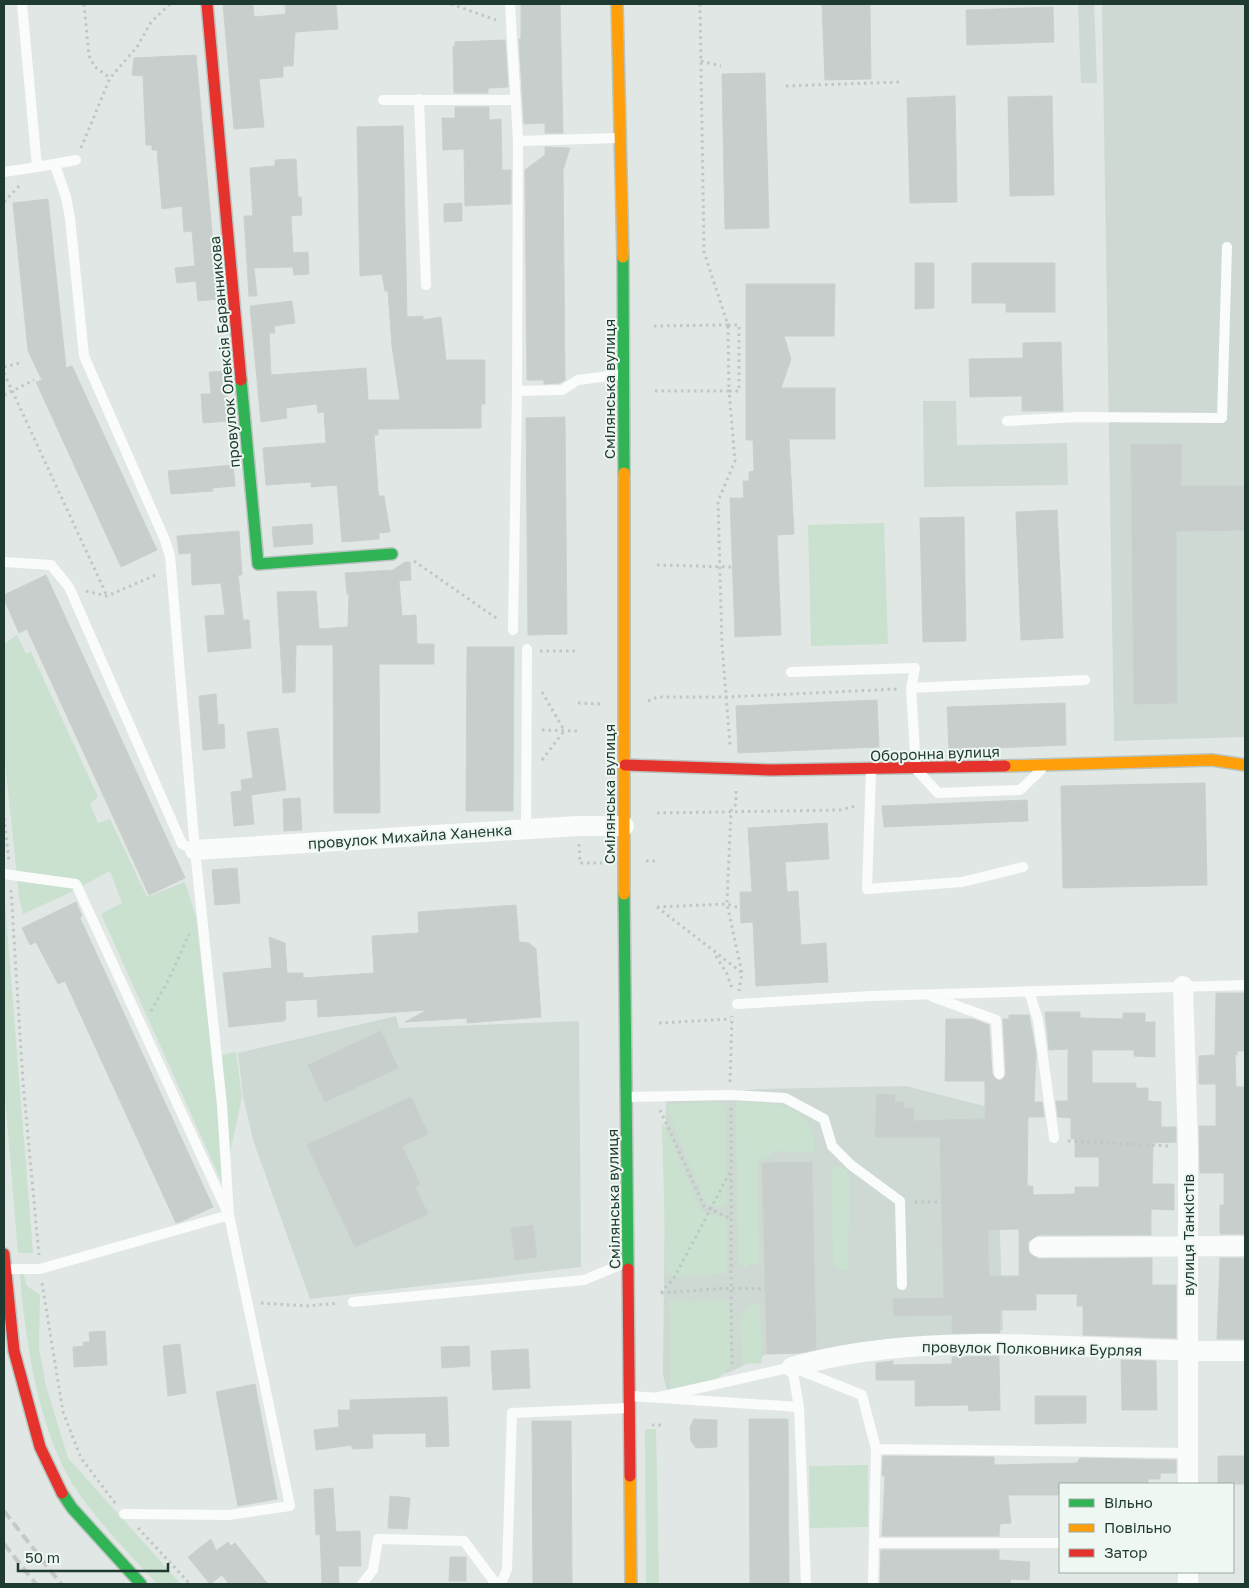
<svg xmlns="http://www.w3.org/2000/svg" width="1249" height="1588" viewBox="0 0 1249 1588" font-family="'Golos Text',sans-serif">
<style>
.built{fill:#ced9d3}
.green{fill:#c9e1ce}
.building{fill:#c8cecb;stroke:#cad0cd;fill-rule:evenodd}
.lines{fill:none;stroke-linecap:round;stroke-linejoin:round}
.fast-casing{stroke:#bac4bf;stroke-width:14}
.slow-casing{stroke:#bac4bf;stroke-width:14}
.jam-casing{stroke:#bac4bf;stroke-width:14}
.path{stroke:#bfc7c5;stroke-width:3;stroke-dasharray:2.5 4;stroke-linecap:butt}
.lane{stroke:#fafbfb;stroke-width:10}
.street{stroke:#fafbfb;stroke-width:20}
.fast{stroke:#30b455;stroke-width:11}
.slow{stroke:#ff9f0a;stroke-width:11}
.jam{stroke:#e5322d;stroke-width:11}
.rail{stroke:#c6c9c8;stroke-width:4;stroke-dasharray:10 5;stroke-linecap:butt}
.labels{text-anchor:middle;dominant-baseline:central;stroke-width:4;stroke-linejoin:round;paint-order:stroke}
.street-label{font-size:15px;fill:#1f3a30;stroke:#eef7f1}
</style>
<rect width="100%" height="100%" fill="#e1e7e4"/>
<!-- built -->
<path class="built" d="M1078,4H1094L1097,83H1081Z
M1102,4H1245V737L1114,741Z
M923,401H956L957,445L1067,443L1068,485L924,487Z
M396,1016L399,1028L579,1021L581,1267L310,1299L253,1140L243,1096L238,1053Z
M906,1086L996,1109L1003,1330L816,1353L767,1354L730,1372L667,1391L663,1374L666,1100L758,1089Z"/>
<!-- green -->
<path class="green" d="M884,523L888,644L811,646L808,525Z
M17,635L26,654L31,652L98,797L90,804L98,823L110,819L147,897L185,882L196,917L212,1057L236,1052L242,1097L223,1185L101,914L122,903L110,871L67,894L23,914L19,897L4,752V644Z
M4,891L33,1253H18L4,1084Z
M740,1101C775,1102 814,1105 815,1149L812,1152L775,1151L766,1158L757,1160L759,1264H749L748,1269L739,1264L738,1258L736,1103Z
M711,1102L724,1103L725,1107L727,1204L719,1208L707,1204L704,1200L666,1107L669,1104Z
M662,1124L666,1127L701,1211L724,1218L727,1223V1272L723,1274L673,1277L666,1273Z
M840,1166L846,1170L850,1181L848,1271L841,1270L833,1264L832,1167Z
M23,1273L27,1286L40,1295L39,1348L46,1386L68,1458L181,1584H157C131,1556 103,1527 80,1495C39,1438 26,1344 20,1276Z
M688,1300L689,1303H698L699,1300L726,1301L730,1304L731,1362C724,1385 691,1386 670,1391L669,1301Z
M753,1304L760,1305L762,1363L742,1364L740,1316Z
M645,1429H656L659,1584H646Z
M868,1465V1527L810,1528L809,1466Z"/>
<!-- building -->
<path class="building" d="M223,4H253L254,17L286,14L285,4H336L338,29L295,32L293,66H283V77L259,79L264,127L234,129Z
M521,4H560L563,133H545V123L524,124L519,39H521Z
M822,4H870L871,79L825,80Z
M1053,7L1054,42L967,45L966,10Z
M505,40L508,87L488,88V93H454L453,46H455V42Z
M196,55L218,299L198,301L196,281L177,283L175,268L195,266L192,231L184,232L182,206L162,209L157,150H152V145H146L143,76L132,75L134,58Z
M765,73L769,228L725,229L722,74Z
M955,96L957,202L910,203L907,98Z
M1052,96L1054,195L1010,196L1008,97Z
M455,107H489V120L501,119L502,170H511V204L465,206L464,149L443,150L442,118H455Z
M403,126L407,317L423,316V320L441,317L446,360H485V404H481V428L378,429V435H374L378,492L379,496H384L390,532L379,533V539L342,542L337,485L311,487V482L266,485L263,448L326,443L324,412L318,413L317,404L286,408L287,418L261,422L250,306L292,301L295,323L274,326L275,333H269L271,375L366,368L368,400H400L392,346L388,291H385L382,274L360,276L357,127Z
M545,147L570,148L563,170L565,380L560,383L544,384V380H527L525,170L545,155Z
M296,159L298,197H301L302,215L291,216L293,253L308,252L309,274L294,275L293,267L254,268L257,296H249L244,216H253L250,168L275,166V160Z
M48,199L66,368L72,366L157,550L121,567L36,382L42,380L28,351L13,203Z
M462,203V221L444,222V204Z
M915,263H934V308L915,309Z
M972,263H1055V312H1006V303H972Z
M746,284H835L834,336H784L791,359L781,388H835V439H789L794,534L777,535L781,635L735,637L730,498H744L743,481H749V472L754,471L753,440H746Z
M1061,342L1063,411H1022V396L970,397L969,359L1023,358V343Z
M225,371L229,421L203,423L201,394H211L209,372Z
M565,417L567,634L528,635L526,418Z
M1181,444V486H1245V530L1176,531L1177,703L1134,704L1131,445Z
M233,465L235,486L212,488L213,491L171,494L168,471Z
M1057,510L1063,638L1021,640L1016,512Z
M964,517L966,641L923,642L920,518Z
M312,524L313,544L274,547L272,527Z
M239,531L242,575H238L243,620H249L251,648L208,652L205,616L225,615L221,583L192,585L191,553L179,554L177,536Z
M405,562H410L411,580L399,581L402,616L416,615L417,644H434V664H379L380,813H334L333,645H296L295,692L283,693L277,592L316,591L319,629L348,627L349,594H347L345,573L393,570Z
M46,575L185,878L149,895L27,629L19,633L4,599V595Z
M467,647H514L513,811H466Z
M216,694L218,725L224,724L225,748L203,750L199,696Z
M877,700L879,747L738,753L736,706Z
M1065,703L1066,745L949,750L947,707Z
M278,728L286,790L251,795L254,824L234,826L231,792L242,791L241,780L253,778L247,732Z
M1205,783L1207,885L1063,888L1061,786Z
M300,798L302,830L284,831L283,799Z
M1027,800L1028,821L884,827L882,806Z
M827,823L829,859L785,862L787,892L798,891L801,945L826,943L828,982L756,986L753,922L741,923L740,892H752L748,828Z
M237,868L240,903L215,905L212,870Z
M76,902L82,916L80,918L213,1207L182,1221L176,1223L65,981L58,984L36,942L30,945L22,928Z
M516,905L519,942L529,943L536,949L541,1017L467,1023V1018L405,1022L427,1010L318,1017L317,999L285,1001L286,1018L284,1021L229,1027L223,973L272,968L269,937L285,943L287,973H303V978L374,973L372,936L419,933L418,912Z
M1216,993H1245V1051H1237V1055H1235L1236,1087H1245V1234H1220V1205H1224V1173H1200L1199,1126H1216V1084H1199V1056L1215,1055Z
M1045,1012H1080V1018L1123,1019V1013H1145V1022H1155V1057L1134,1056V1050H1092V1083H1136V1088H1148V1101L1161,1102V1127H1176V1142L1153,1143L1152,1184H1174V1210L1151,1209V1235H1038L1028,1242L1029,1253L1039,1259L1152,1258V1285H1176V1338L1083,1335V1306H1077V1294H1036V1310H1000V1333H952V1315L894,1316L893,1299L944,1298L940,1137H875L877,1094L895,1095L894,1102H904V1108H914L913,1121L985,1119V1081H945L946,1019H973L989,1025L992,1074L999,1081L1003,1079L1006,1074L1003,1019H1009V1015H1029L1036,1053L1034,1102H1042L1044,1117H1028L1027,1186H1033V1195L1075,1194V1187H1099V1157H1075V1139H1071V1118L1058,1117L1056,1101H1068V1049L1049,1050ZM1019,1229V1276H989L988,1230Z
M381,1031L398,1068L325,1102L308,1065Z
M411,1097L428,1134L402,1146L420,1184L415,1187L428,1214L355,1247L307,1145Z
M812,1162L816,1349L798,1353L767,1354L762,1163Z
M533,1225L537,1257L515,1260L511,1228Z
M1220,1258H1245V1339H1217Z
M105,1331L107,1365L74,1367L73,1347L84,1346L83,1342H90L89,1332Z
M180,1344L186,1393L168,1396L163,1346Z
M469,1346L470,1366L442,1368L441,1347Z
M528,1349L530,1388L493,1390L491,1351Z
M999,1356L1000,1410L969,1411L968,1405L915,1406V1380H876V1363L893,1361V1365L952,1364V1357Z
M1121,1360L1156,1361L1157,1410H1122Z
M255,1384L277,1499L238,1506L216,1392Z
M1035,1396H1086V1423L1035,1424Z
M447,1397L449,1446L426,1447V1433L372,1434L373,1448L352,1449V1445L316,1450L314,1430L339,1427L338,1410H350V1400Z
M694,1419L717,1420V1447L696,1448L691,1441L690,1427Z
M749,1419H788L789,1584H750Z
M532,1421H571L572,1584H533Z
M883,1456L994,1457V1465L1077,1463L1080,1458L1176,1460V1473H1160V1479H1148V1484H1060V1495H1008L1011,1523L1000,1524L999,1536H882L885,1476H882Z
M1218,1456H1245V1484H1218Z
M333,1488L336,1532L360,1531L361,1566H338L339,1583L322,1584L320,1534L316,1535L314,1490Z
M390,1496L410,1498L407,1529L388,1528Z
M211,1539L216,1551L228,1542L231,1546L235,1543L268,1584H229L222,1575L210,1584L188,1557Z
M881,1550H999V1560L1030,1562L1029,1580L1011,1579L1010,1584H880Z
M450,1557H466V1581H449Z"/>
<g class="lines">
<!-- fast casing -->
<g class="fast-casing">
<path id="fast" d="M623,257L624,473
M241,380L258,564L392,554
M624,894L628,1269
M62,1493L72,1508L141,1584"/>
</g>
<!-- slow casing -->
<g class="slow-casing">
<path id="slow" d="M617,4L623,257
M624,473V894
M1005,766L1212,760L1245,765
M630,1476L631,1584"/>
</g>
<!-- jam casing -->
<g class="jam-casing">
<path id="jam" d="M207,4L241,380
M625,765L771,770L1005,766
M4,1254L14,1351L40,1447L62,1493
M628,1269L630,1476"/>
</g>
<!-- path -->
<path class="path" d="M84,4L89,56L95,67L110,78
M451,4L496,20
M701,61L721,66
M786,86L901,82
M81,148L110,78L137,47L151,22L170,4
M4,202L21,184
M728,325H739V391H729Z
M654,326L728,325L704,252L700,4
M4,367L23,362
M4,373L107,596
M655,391H729L735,461L718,501L722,645L730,745
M4,395L34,380
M414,561L499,620
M657,565L732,567
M86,591L107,596L158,574
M540,651H577
M542,692L564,730
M648,701L658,697H727L898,689
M578,703L601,704
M542,730L579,731
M542,760L564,731
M736,791V804L731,811L727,904L742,973L739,991
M657,813L840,810L856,806
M4,818L9,861
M579,844L580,863H602
M646,861H658
M11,890L23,1082L39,1255
M657,907L741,972
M657,907L727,904L740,908
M716,956L727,974L733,991
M151,1011L169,979L189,934
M659,1023L731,1019
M730,1082L732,1016
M731,1108C732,1194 730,1280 732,1367
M660,1110L704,1206L732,1219
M1068,1141L1169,1146
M915,1202H942
M42,1283L63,1412L81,1458L115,1503
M661,1293L674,1278L731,1170
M661,1293L730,1288L765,1289
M261,1303L306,1306L339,1303
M652,1425H662
M138,1528L190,1584"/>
<!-- lane -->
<path class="lane" d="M510,4L518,141L618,138
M419,99L426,285
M383,100H515
M55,165L66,197L70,218L84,356L165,540L170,556L195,850L222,1105L229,1215L290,1506L229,1515L124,1514
M37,167L76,160
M4,172L37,167L22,4
M517,391L518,141
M1007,421L1077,417L1222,418L1227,247
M4,562L51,565L69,587L182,844L195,850
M513,630L517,391L562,390L578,380L624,374
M791,672L915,668L911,688L916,769L938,793L1020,790L1041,770
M911,688L1085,680
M871,771L867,889L962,882L1023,867
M526,829L527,649
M4,874L76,884L226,1209
M1029,991L1038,1020L1054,1138
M933,997L996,1020L999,1074
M737,1004L871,996L1245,985
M627,1097L730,1095L785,1098L824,1119L832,1146L851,1165L900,1201L902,1285
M8,1269H40L229,1215
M353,1302L584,1280L625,1263
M792,1367L799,1407L806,1584
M630,1396L799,1407
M659,1397L792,1367L862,1395L876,1449L873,1584
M876,1449L1188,1453
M875,1543H1060
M362,1584L373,1570L378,1539L464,1541L496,1584
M501,1584L507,1569L512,1413L629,1408"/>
<!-- street -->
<path class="street" d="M195,850L578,826H624
M1183,986L1188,1146V1484
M1039,1247L1245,1246
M792,1367C936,1326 1097,1353 1245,1351
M1188,1584V1572"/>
<!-- fast -->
<use href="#fast" class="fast"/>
<!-- slow -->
<use href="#slow" class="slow"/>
<!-- jam -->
<use href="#jam" class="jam"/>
<!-- rail -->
<path class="rail" d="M4,1511L61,1584
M4,1544L36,1584"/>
</g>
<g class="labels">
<!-- street labels -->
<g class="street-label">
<text transform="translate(224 352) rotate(-95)">провулок Олексія Баранникова</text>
<text transform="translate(609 389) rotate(-90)">Смілянська вулиця</text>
<text transform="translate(935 753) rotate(-2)">Оборонна вулиця</text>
<text transform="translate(609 794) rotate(-90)">Смілянська вулиця</text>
<text transform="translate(410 836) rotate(-4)">провулок Михайла Ханенка</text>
<text transform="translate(613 1199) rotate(-91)">Смілянська вулиця</text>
<text transform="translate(1188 1235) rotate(-90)">вулиця Танкістів</text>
<text transform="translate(1032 1348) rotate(1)">провулок Полковника Бурляя</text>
</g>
</g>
<!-- border -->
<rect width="1249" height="1588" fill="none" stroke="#1f3a30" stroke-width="10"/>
<!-- legend -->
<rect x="1059" y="1483" width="175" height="90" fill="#eef7f1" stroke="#9baba4"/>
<rect x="1069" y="1499" width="25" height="8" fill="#30b455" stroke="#9baba4"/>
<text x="1104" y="1508" font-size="15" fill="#1f3a30">Вільно</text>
<rect x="1069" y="1524" width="25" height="8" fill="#ff9f0a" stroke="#9baba4"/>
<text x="1104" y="1533" font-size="15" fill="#1f3a30">Повільно</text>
<rect x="1069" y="1549" width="25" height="8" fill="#e5322d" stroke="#9baba4"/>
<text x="1104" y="1558" font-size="15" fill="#1f3a30">Затор</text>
<!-- scale -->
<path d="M18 1563v8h150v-8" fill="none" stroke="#1f3a30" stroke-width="2.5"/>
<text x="25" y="1563" font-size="15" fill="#1f3a30" stroke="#eef7f1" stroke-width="4" paint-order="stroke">50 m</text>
</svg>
